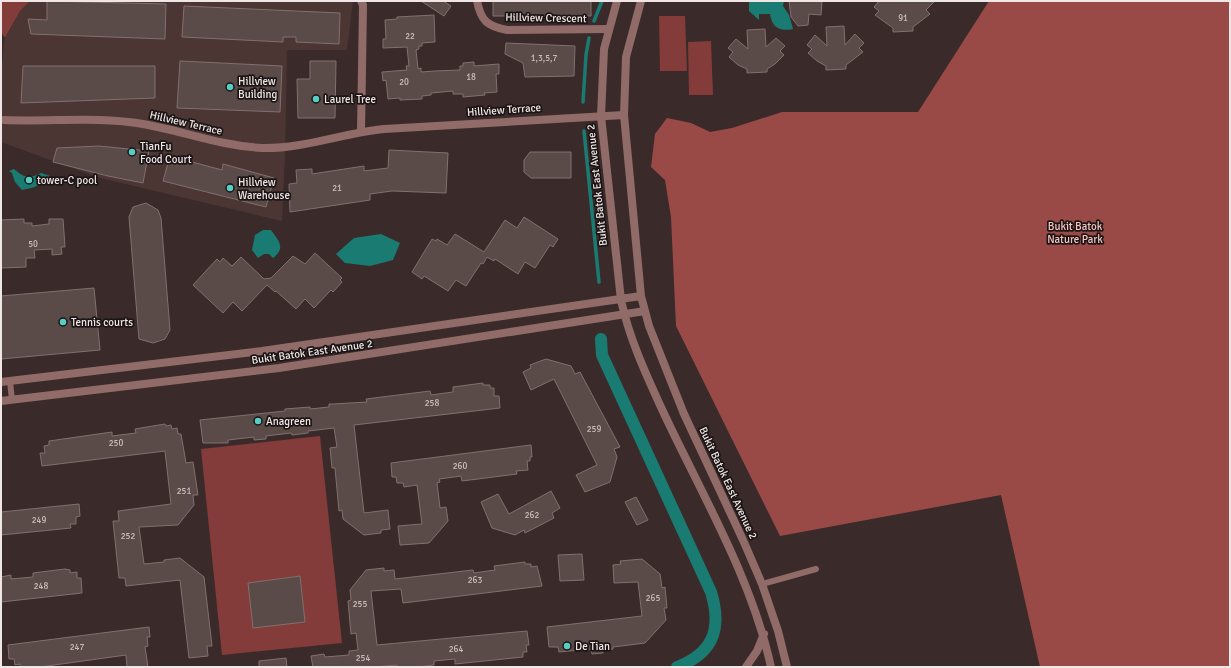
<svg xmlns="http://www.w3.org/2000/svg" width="1231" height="668" viewBox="0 0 1231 668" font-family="Signika,sans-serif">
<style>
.built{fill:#4b3634}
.green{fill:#833c39}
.forest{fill:#9a4a46}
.water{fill:#1a7b72}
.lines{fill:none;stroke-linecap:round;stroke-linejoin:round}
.stream{stroke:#1a7b72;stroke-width:3.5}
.canal{stroke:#1a7b72;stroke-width:12}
.building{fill:#5a4a48;stroke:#81706e}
.service{stroke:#916b68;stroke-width:6}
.minor{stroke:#916b68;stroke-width:8}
.tertiary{stroke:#916b68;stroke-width:8}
.poi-dot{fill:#57cec1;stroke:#1c1515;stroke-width:1.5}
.labels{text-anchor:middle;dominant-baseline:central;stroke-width:3.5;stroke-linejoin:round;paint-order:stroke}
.number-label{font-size:9px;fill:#cabfbe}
.street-label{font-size:11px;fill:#f0e6e5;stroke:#1c1515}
.poi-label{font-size:11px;fill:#f0e6e5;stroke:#1c1515;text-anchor:start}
.park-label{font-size:11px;fill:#f5c5c1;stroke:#1c1515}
</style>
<rect width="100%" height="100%" fill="#3a2b2a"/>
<!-- built -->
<path class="built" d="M30,1H353L347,50H287L285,155L282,221L100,178L1,142V77L4,41L20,11Z"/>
<!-- green -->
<path class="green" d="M1,1H30L20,11L5,38L1,32Z
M659,16H685L687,71H660Z
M711,41L713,95H689L688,42Z
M320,436L342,643L222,655L201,449Z"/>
<!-- forest -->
<path class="forest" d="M989,1H1230V667H1040L1001,495L780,536L676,326L671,217L665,180L651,167L655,134L667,118L691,123L710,132L732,128L782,112H918Z"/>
<!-- water -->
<path class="water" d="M749,1H784L783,6L789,15L793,29C779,32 772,27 770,14H759V20L749,11Z
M14,169C24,178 30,179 41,173L50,176L35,187L22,190L15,182L12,173L9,171Z
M263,230H271C279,241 286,248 273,258L269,254H264L258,258L252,250L255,235Z
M381,234L400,243L393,260L370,266L345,263L336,254L354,238Z"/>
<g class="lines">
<!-- stream -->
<path class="stream" d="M594,21L602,1
M583,102L586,55L589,38
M584,131L599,282"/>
<!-- canal -->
<path class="canal" d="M601,339L602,355L711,592C722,628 714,653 677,667"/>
</g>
<!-- building -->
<path class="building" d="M47,1L166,4L165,39L31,34L28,19L47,20Z
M421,1H443L451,6L444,16Z
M493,1H591V16H493Z
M789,1H822L821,15L809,14L808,25L798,26L791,17Z
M879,1H935L926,10L930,14L913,27V31L893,32V28L875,15L879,11L874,7Z
M184,6L340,13L339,44L296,42V37H283V42L182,37Z
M434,15L435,42L422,43V46H419V49L416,50L418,69L421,68V72L435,71L460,70V66H463V63L474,62V66L499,64V74H496L497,92L484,93L485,95L463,97V94H453V91L431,93V95L422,96V99L400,100V98L388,99L386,80L383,81L382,72L407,70L406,66H409L407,47L383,48V39H386L385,20L397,19V17Z
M844,26L845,45L855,34L864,43L859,48L863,52L846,65V69L826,70V66L817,61L808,53L812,49L807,45L815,35L827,46L826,27Z
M765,29L766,47L776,38L785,46L780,51L784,55L775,64L767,69V72L747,73V69L738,65L729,57L733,52L728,48L736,39L748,49L747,30Z
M506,43L575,46L574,76L525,77L523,63L505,54Z
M180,61L282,66L280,112L177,108Z
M310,61H336L335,118H298L297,79H310Z
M23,66H155V98L21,103Z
M99,146L149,151L143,183L108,176L53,162L57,148Z
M389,150L448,153L446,193L392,191L370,194V200L290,212L289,184L297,183L296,170L312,169V174L364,166V171L388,168Z
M530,152H571V178H531L524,172V160Z
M170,156L222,170L223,164L274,178L266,207L163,181Z
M146,203L158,210L161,218L170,330L165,339L153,343L139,339L129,217L133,207Z
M524,217L558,239L553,247L550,245L535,268L525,262L518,274L495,259L494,261L487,257L483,264L481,263L466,286L456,280L448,291L424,276L422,279L412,272L432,239L436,241L437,239L447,245L455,234L484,252L505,220L517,228Z
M24,219V223H32V226L49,224V219H63L65,247H61L62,254L52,255V249L34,250L35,258H26V267L1,268V220Z
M315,253L342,278L340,280L342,282L333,292L331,290L314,308L305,299L296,309L276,291L275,292L267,285L242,311L233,302L223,313L193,285L217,259L220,262L223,258L232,266L241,257L264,279L271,278L293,256L305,264Z
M94,288L100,350L1,359V296Z
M546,359L571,366L575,374L580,372L620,447L614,449L617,457L610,482L585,492L576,475L597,465L554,379L531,390L523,372L531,368L530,365Z
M483,383V385H490V388H494V396H499L500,408L354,425L364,513L388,510L390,529L381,530V533L364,535L343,519L342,510L339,511L335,468H332L330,448L337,447L334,428L308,431V433L292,435L291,433L266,436V439L254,440V437L228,440V443H203L200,420L285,411V409L310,407V409L329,407V404H333L367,402L366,399L430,391L431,395L453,392V387Z
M165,424L166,426L171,425L172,429L177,428L178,434H181L186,463L193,462L198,495H193L194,505L178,525L139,527L144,564L164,562V560L180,558L204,577L212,646H207L208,656L189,658L180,580L126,586L125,578H119L113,521H119L118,511L171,504L165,451L42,466L40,453H45L44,446L49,445V441L112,432V436L136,433L135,429Z
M531,445L532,457H530V461H527L528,470L516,471L517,474L462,481L461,476L439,479L440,482L437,483L440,508L446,507L448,521L429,543L400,545L398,526L422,524L417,485L404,487L403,483H397L396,477H392L391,463Z
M551,491L560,508L552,513L554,518L525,533L524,530L515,535L492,528L481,502L498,494L509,514Z
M636,497L648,520L637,525L625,502Z
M79,504L80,516L76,517V524H70L71,528L1,535V512Z
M582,554L584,580L560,581L558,555Z
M642,559L660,574L662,588L665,587L667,608H664L666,620L645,643L613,647V649L603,650V653L592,654L591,649L559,652L558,647H549L547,627L642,616L638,582L614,583L613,565L621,564L620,561Z
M525,562V564H531V567L537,566L542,586L403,603L401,589L371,591L377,645L527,631L529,645H526L527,652H523V657L455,664V659L434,661V665L418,667H397V665L374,667H313L311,656L324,654L325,657L349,655V651L358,650L356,633L351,634L348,601L351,600L350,590L366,570L384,568V571L394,570L395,579L473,570L474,573L495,570L494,566Z
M65,569L70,570V573L77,572V578H81L82,593L1,602V577L11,575V579L33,577V573Z
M300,576L305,622L253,628L248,583Z
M149,627L150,637H147L148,646L145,647L148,667H127L126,655L40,667H20V664L15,665L14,659H9L8,645Z
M286,658L287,667H259V661Z"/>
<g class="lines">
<!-- service -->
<path class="service" d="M10,381L12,400
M762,584L816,569"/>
<!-- minor -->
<path class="minor" d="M477,1C481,21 487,26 507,30L608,29
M4,120C50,122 98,116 143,124C183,131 221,146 262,148C303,149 343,133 384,129L624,115
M361,131L363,5L361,1"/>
<!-- tertiary -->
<path class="tertiary" d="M617,1L604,49L601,116L621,300C629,337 644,370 660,405C699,490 751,575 771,667
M641,1L626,57L624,115L641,296L649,326L684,414L743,540L762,584L778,631L787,667
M1,382L262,351L641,296
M1,401L279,368L645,311
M746,667L757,651L764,634"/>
</g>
<!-- markers -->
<g class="poi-dot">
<circle cx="230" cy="87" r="4"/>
<circle cx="316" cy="99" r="4"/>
<circle cx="132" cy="152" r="4"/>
<circle cx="29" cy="180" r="4"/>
<circle cx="230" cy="188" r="4"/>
<circle cx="63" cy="322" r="4"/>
<circle cx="258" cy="421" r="4"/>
<circle cx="567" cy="646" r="4"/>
</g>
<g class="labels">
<!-- number labels -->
<g class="number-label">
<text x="903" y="18">91</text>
<text x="410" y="36">22</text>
<text x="544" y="58">1,3,5,7</text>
<text x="471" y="77">18</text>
<text x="404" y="82">20</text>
<text x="337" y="188">21</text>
<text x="33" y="244">50</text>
<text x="432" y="403">258</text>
<text x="594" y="429">259</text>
<text x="116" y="443">250</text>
<text x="460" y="466">260</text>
<text x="184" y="491">251</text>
<text x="532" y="515">262</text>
<text x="39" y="520">249</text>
<text x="128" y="536">252</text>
<text x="475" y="580">263</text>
<text x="41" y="586">248</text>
<text x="653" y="598">265</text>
<text x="360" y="604">255</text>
<text x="77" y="647">247</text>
<text x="456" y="649">264</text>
<text x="363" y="658">254</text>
</g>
<!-- street labels -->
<g class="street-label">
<text transform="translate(546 18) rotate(1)">Hillview Crescent</text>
<text transform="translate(504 110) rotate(-4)">Hillview Terrace</text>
<text transform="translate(186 123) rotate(13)">Hillview Terrace</text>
<text transform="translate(597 185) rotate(-96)">Bukit Batok East Avenue 2</text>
<text transform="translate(312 352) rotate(-8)">Bukit Batok East Avenue 2</text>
<text transform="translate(728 483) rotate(65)">Bukit Batok East Avenue 2</text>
</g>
<!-- poi labels -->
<g class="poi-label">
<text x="238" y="81">Hillview<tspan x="238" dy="13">Building</tspan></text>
<text x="324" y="99">Laurel Tree</text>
<text x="140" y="146">TianFu<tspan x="140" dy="13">Food Court</tspan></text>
<text x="37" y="180">tower-C pool</text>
<text x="238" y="182">Hillview<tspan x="238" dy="13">Warehouse</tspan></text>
<text x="71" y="322">Tennis courts</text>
<text x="266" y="421">Anagreen</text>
<text x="575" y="646">De Tian</text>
</g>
<!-- park labels -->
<g class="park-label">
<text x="1075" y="226">Bukit Batok<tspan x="1075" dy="13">Nature Park</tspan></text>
</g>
</g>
<!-- border -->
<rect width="1231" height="668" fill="none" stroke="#f0e6e5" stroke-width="4"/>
</svg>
